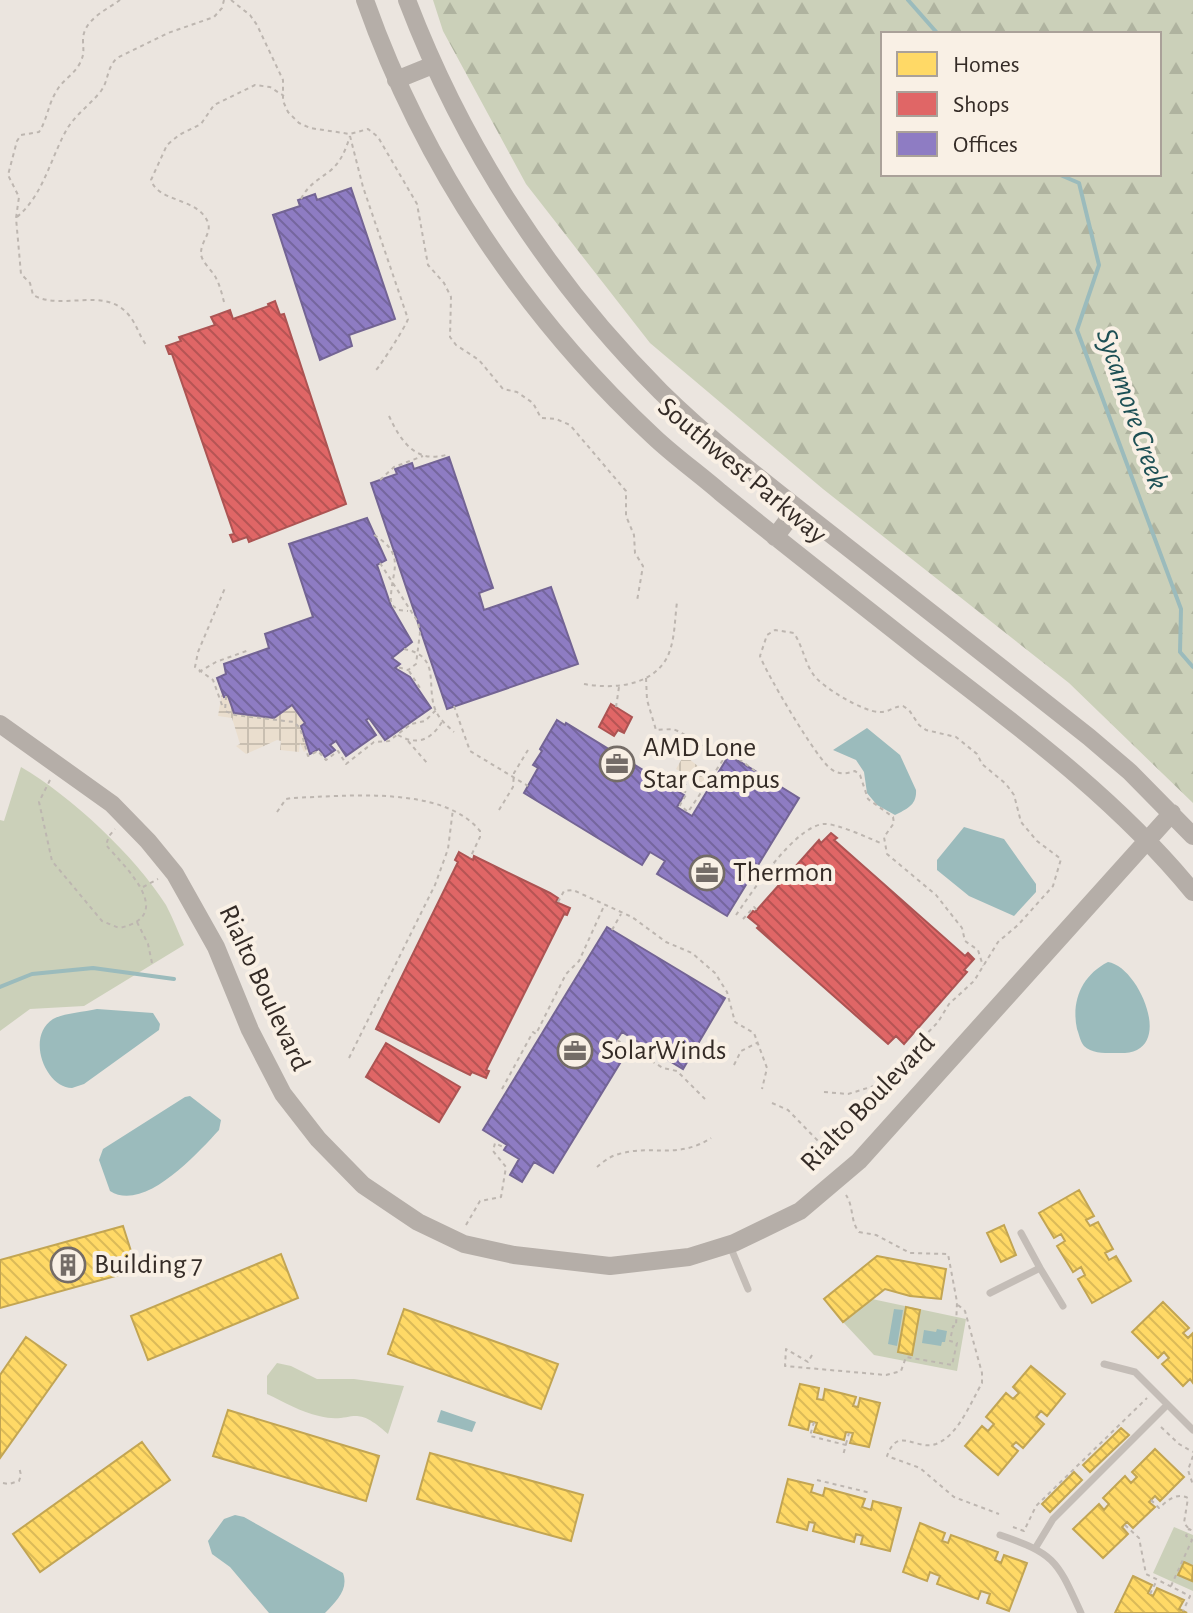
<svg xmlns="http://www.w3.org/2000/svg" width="1193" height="1613" viewBox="0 0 1193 1613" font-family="'Alegreya Sans',sans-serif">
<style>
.forest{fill:url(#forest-firs);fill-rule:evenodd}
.green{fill:#cbd0b9}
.plaza{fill:url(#plaza-grid)}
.water{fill:#9bbbbc}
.homes{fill:url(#homes-back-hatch);stroke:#c2a553;stroke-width:2}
.shops{fill:url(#shops-back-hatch);stroke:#ac5453;stroke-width:2}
.offices{fill:url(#offices-back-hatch);stroke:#736494;stroke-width:2}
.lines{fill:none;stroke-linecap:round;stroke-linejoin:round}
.stream{stroke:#9bbbbc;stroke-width:4}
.path{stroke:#bdb6b0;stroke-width:2;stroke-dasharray:4 4;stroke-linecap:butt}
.lane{stroke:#c4bdb7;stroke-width:7}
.secondary{stroke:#b5aea8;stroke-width:18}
.path-bridge{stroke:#bdb6b0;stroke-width:2;stroke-dasharray:4 4;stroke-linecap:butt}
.labels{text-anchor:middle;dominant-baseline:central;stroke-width:8;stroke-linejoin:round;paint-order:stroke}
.street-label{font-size:28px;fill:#342b26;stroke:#f9f0e5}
.poi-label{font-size:28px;fill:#342b26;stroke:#f9f0e5;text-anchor:start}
.water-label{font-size:30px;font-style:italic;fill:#1d5055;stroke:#f9f0e5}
</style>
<defs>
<pattern id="forest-firs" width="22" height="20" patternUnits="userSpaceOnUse" patternTransform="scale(2)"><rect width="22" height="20" fill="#cbd0b9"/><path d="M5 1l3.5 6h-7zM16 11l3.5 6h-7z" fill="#afb39f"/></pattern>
<pattern id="plaza-grid" width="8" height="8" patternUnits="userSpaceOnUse" patternTransform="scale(2)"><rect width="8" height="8" fill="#eadece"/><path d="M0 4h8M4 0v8" fill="none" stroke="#c9bfb1"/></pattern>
<pattern id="homes-back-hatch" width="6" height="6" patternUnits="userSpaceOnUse" patternTransform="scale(2)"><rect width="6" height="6" fill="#ffd966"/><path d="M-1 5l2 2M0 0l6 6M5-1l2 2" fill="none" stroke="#dbba58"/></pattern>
<pattern id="shops-back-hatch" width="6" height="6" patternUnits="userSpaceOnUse" patternTransform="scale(2)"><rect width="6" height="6" fill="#e06666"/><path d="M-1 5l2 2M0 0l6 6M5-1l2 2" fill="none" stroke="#b65454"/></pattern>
<pattern id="offices-back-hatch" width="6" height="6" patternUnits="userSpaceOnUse" patternTransform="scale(2)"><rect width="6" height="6" fill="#8e7cc3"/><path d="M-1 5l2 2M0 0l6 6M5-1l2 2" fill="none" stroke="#75669e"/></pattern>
</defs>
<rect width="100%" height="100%" fill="#ebe5df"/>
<!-- forest -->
<path class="forest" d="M433,0H1193V803L1069,683L823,489L650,343L526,184L443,31ZM883,34H1159V174H883Z"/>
<!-- green -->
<path class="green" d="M21,767C71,796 135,856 166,905C173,918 178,932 184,945L84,1006L30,1009L0,1031V820L4,821Z
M872,1299L966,1319L957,1371L874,1355L843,1322Z
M277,1363L291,1366L317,1379H354L404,1386L388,1434C352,1401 354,1425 319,1416C301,1412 284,1402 267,1394V1376Z
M1174,1527L1193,1535V1591L1153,1573Z"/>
<!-- plaza -->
<path class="plaza" d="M222,692L228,696L234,713L274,718L292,705L305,723L301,726L309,749L304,752L300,743L299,752L280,750L281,741L277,740L246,754L236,746L240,744L232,718L218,716Z
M684,755L708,774L702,784L676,769Z"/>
<!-- water -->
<path class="water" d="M867,728L900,755L916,790C917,805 907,809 895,815L877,805L867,793L864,772L856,760L833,750Z
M964,827L1004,839L1036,884V892L1014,916L969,896L937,870V860Z
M1108,962C1136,966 1168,1035 1137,1050C1130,1054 1120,1053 1113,1053C1103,1053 1091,1053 1084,1046C1080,1041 1079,1034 1077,1029C1071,1001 1082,975 1108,962Z
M97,1009L153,1013L160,1024L159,1030L84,1084C80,1085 76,1087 72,1088C46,1088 25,1037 53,1019C65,1013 83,1012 97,1009Z
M190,1096L221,1120L219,1130C197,1154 144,1213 110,1191L99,1160L103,1149L185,1097Z
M894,1309L903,1310L897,1346L888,1344Z
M937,1329L947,1331L945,1342H942L941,1346L922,1343L924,1330L936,1332Z
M441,1410L476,1422L472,1432L437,1422Z
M235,1515L244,1517L343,1573C349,1590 336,1601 325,1613H269L230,1567L212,1554L208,1541L224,1519Z"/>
<!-- homes -->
<path class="homes" d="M1079,1190L1094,1216L1086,1220L1090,1226L1098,1222L1113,1249L1105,1253L1109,1260L1116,1256L1131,1281L1092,1303L1078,1279L1085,1275L1081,1267L1073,1272L1057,1246L1065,1241L1061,1234L1054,1238L1039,1213Z
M1004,1225L1016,1255L1001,1262L987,1233Z
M123,1226L137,1270L0,1308V1260Z
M281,1254L298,1298L148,1360L131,1316Z
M877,1256L946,1269L941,1299L910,1296L885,1289L843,1322L824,1299Z
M1163,1302L1189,1328L1183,1333L1188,1338L1193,1333V1383L1190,1379L1183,1386L1162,1364L1169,1358L1164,1352L1158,1358L1132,1332Z
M906,1307L920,1310L912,1355L898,1352Z
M404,1309L558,1364L541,1409L388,1354Z
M26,1337L66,1365L0,1458V1375Z
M1031,1366L1065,1394L1047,1416L1041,1411L1036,1417L1044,1424L1023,1448L1016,1442L1012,1446L1018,1451L998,1475L965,1446L982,1426L988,1431L994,1424L986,1417L1006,1393L1013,1399L1019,1393L1013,1387Z
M800,1384L819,1388L817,1399L823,1400L825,1389L856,1397L853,1406L858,1407L860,1398L880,1403L869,1447L850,1443L853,1433L846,1432L844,1440L814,1432L817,1423L810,1421L808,1430L789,1425Z
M228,1410L379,1456L366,1501L213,1456Z
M1121,1428L1129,1435L1090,1472L1083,1465Z
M142,1442L170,1480L40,1572L13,1534Z
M1155,1449L1184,1477L1160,1501L1155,1496L1149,1502L1155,1507L1133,1528L1127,1522L1122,1527L1128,1534L1103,1558L1073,1529L1099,1504L1104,1510L1109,1504L1103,1498L1125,1476L1131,1483L1137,1477L1132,1472Z
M430,1453L583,1495L571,1541L417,1499Z
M1074,1472L1082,1480L1050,1512L1042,1504Z
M788,1479L813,1485L811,1492L823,1496L825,1488L865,1499L862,1507L871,1510L873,1501L901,1508L890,1551L861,1544L863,1536L856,1534L854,1542L813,1531L815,1523L809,1522L807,1530L777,1522Z
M920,1523L945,1533L942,1541L948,1543L951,1535L998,1552L995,1560L1001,1563L1004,1555L1027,1563L1009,1611L987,1603L990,1594L981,1591L978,1599L937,1584L940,1576L930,1572L927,1581L903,1572Z
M1184,1562L1193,1566L1192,1581L1178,1575Z
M1133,1576L1152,1585L1148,1593L1153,1596L1157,1588L1184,1600L1179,1609L1187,1613H1115Z"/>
<!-- shops -->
<path class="shops" d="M275,301L280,315L284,314L346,504L249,542L247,537L233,542L230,535L234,534L172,354H169L166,346L181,341L179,337L215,325L211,317L230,310L233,319L269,306L268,304Z
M611,704L632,717L624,733L618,730L614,736L599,727Z
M831,833L837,838L834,840L965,956L968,953L974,959L964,970L967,972L904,1044L896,1036L888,1044L757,928L759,926L748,917L753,911L755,912L819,840L821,843Z
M459,852L473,860L474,856L550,893L558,898L556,902L570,908L567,915L564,914L486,1070L489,1071L486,1078L472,1072L470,1075L376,1029L458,862L455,860Z
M386,1043L460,1087L439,1122L366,1077Z"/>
<!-- offices -->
<path class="offices" d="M351,188L395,319L349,335L352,346L320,360L273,215L300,206L298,200L315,194L317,200Z
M449,457L493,588L479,593L484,610L551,587L578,664L447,709L371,483L397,474L395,469L412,463L414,469Z
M367,518L386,560L377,565L391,606L412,642L392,658L400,664L395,668L410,677L431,708L385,740L369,718L366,720L376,735L346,756L336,741L330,745L335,750L325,757L319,749L310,754L301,726L305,723L292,705L274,718L234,713L228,696L224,697L217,678L226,674L224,664L269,648L265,634L313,617L289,544Z
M557,720L565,725L566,723L684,795L677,807L692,816L729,755L799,798L727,916L657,874L665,861L650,852L642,865L524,793L538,768L533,765L542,751L540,749Z
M607,927L725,998L683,1069L622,1032L612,1047L625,1055L553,1173L534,1162L522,1182L510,1175L519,1159L504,1150L507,1145L483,1130Z"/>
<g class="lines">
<!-- stream -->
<path class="stream" d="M908,0L938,34
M1058,174L1079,183L1099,265L1077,330L1181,609L1180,652L1193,667
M0,987L32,974L93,968L174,979"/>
<!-- path -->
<path class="path" d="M120,0C106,10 83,20 83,40C83,50 85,53 80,63C74,75 62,80 56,92C48,105 47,120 39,132L21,135L17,141L8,175L19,197L16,218L21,274L30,283L33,295C61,311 103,287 127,313C136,322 139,336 147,346
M231,0L250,15L257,25L283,80V101L288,112L299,123L310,128L350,134L368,129L378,137L417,204L428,265L444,283L451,297L450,337L456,345L479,360L503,389L517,392L533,403L541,418L556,419L570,425L626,491V516L634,535L635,553L643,566L637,601
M350,136L363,187L408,319C406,326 381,365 376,370
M301,199C308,185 318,180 330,171C341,162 346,149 350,136
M17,217C44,194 50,159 67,129C76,114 90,105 101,91C109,80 106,69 117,58L168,33L214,17L222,8L224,0
M224,302C222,294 220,286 216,278C212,270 200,261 201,252C202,238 215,231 205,217C192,198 158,201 151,180L167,145L179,135L201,124L214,105L255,85L270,87L284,96
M389,416C401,442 417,465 449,454
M380,480L394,467L423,456
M374,535C409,556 389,573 391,604L398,610L408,611
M380,563L418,622L420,633L416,664L408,670L397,667
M404,649C440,656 427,682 434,706C437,717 446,725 454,732
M409,671L420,688L418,689
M199,672L216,662L249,650
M646,678L647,700L656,730L673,729L680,732L713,751L732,754L755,771
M584,684C617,690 661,685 671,647C675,633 675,617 677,602
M226,696L225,711L235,715L294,722L300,728L308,756L318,751L326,760L338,751L346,764L374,742L389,741L411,724L425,721L436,710
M222,705L213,680L195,667L198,652L225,588
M616,707L619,687
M398,735C417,746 431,740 442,722
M408,741L427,763
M690,777L682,790L687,793L680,805L688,812L727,754
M50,780L39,802L52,861L102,921L119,928C178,916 125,867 106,845L109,836L115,829
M701,783L698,787L703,790
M499,810L513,787L514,773L528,750
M277,812L286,799L292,798C346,796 443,785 480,831V837L470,858
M143,887L158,879
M558,902L564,891L573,890L632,917L666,942L692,953L715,973L727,992L735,1022L754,1033L767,1068L762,1089
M736,915C753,891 793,828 823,824C837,823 868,838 883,844
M743,919L754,907L757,910
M137,922L148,944L152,963
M612,930L621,914
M617,1040L663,1068L677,1071L705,1099
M349,1058L435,885L448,849L453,809
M734,1065L741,1051L757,1043
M502,1089L533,1032L536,1034L566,974L579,961L604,906
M824,1092L848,1094L874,1086L901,1061L938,1022L949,1004L974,981L998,942L1018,925L1053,886L1061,859L1037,841L1021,822L1014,795L1006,784L982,764L977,754L956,737L926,730L919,725L909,710L903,706C894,706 888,713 879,712C864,712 821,687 813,674C805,663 803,647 794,633L775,630L767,635L760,656C766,673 818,761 831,769C839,775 846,774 855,771L860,775L868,799L893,817L894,823L884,837L887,854L936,895L962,928L965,941L978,950L983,966
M772,1103L788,1110L819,1142L828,1157
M597,1167C603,1162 610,1156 619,1154C652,1144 677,1160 711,1138
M466,1225L480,1201L501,1197L506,1167L493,1151L495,1143L505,1148
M958,1305L965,1311L982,1373V1383C971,1402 958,1436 936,1444C915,1451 898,1425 887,1456L920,1468L954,1497L999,1514
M812,1355L808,1362L786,1349L785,1366L886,1375L901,1371L906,1357L952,1365L957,1343L950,1341L953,1326H956L957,1302L948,1254L910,1253L876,1235L859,1232C850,1221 854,1207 846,1195
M814,1422L810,1436L846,1445L843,1455
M1161,1427L1179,1444L1193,1452
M846,1444L849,1433
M1193,1456L1188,1470L1193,1485
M817,1480L871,1493
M3,1483L9,1484L19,1481L21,1475L19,1467
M1151,1500L1159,1508C1167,1501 1176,1492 1188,1498L1184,1523L1189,1529
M1125,1525L1139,1538L1146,1574L1190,1596L1183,1611
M1013,1527L1024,1531L1036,1506L1147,1398
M1171,1586L1192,1540L1186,1536L1189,1529L1193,1531
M1150,1594L1156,1582"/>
<!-- lane -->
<path class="lane" d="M730,1246L748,1289
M1040,1268L1063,1306
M990,1293L1040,1268L1021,1233
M1104,1364L1135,1372L1193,1430
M1000,1535C1056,1554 1057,1561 1081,1613
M1036,1547L1053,1519L1167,1405"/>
<!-- secondary -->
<path class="secondary" d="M365,0C423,165 525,317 653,436C674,456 698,473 720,492C787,547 856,600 924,654C1019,727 1117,799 1193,892
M407,0C463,147 550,281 661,392C717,447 781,495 842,543C924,607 1007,672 1089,737L1130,772L1193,836
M396,80L433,65
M775,537L797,508
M0,724L112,804L148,841L175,874L216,947L250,1030L283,1094L318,1139L363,1185L418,1222L464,1244L514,1255L610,1266L689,1257L734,1243L800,1211L859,1161L1172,813"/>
<!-- path-bridge -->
<path class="path-bridge" d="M454,706L470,751L528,786"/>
</g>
<!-- icons -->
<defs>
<g id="office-ring" transform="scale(1.8)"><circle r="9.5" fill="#f9f0e5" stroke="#746c67" stroke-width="1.5"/><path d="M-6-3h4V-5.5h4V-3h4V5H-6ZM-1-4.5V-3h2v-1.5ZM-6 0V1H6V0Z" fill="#746c67"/></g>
<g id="building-ring" transform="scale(1.8)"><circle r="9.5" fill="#f9f0e5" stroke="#746c67" stroke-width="1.5"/><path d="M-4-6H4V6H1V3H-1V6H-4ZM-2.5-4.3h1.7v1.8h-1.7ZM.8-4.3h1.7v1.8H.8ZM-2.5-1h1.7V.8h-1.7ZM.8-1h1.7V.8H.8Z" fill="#746c67"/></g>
</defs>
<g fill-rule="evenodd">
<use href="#office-ring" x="617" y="764"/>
<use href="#office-ring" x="707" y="873"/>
<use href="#office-ring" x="575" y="1051"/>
<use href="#building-ring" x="68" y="1265"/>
</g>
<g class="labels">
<!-- street labels -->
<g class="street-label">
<text transform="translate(742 471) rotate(40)">Southwest Parkway</text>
<text transform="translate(264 988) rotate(65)">Rialto Boulevard</text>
<text transform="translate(868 1103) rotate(-46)">Rialto Boulevard</text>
</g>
<!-- poi labels -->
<g class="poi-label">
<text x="643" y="748">AMD Lone<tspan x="643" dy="32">Star Campus</tspan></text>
<text x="733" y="873">Thermon</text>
<text x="601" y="1051">SolarWinds</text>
<text x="94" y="1265">Building 7</text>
</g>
<!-- water labels -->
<g class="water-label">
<text transform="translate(1132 409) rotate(71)">Sycamore Creek</text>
</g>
</g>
<!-- legend -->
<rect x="881" y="32" width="280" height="144" fill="#f9f0e5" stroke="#aaa199" stroke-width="2"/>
<rect x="897" y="52" width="40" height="24" fill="#ffd966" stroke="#aaa199" stroke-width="2"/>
<text x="953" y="72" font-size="24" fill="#342b26">Homes</text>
<rect x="897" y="92" width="40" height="24" fill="#e06666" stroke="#aaa199" stroke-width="2"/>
<text x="953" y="112" font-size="24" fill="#342b26">Shops</text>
<rect x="897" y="132" width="40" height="24" fill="#8e7cc3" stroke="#aaa199" stroke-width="2"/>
<text x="953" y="152" font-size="24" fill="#342b26">Offices</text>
</svg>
